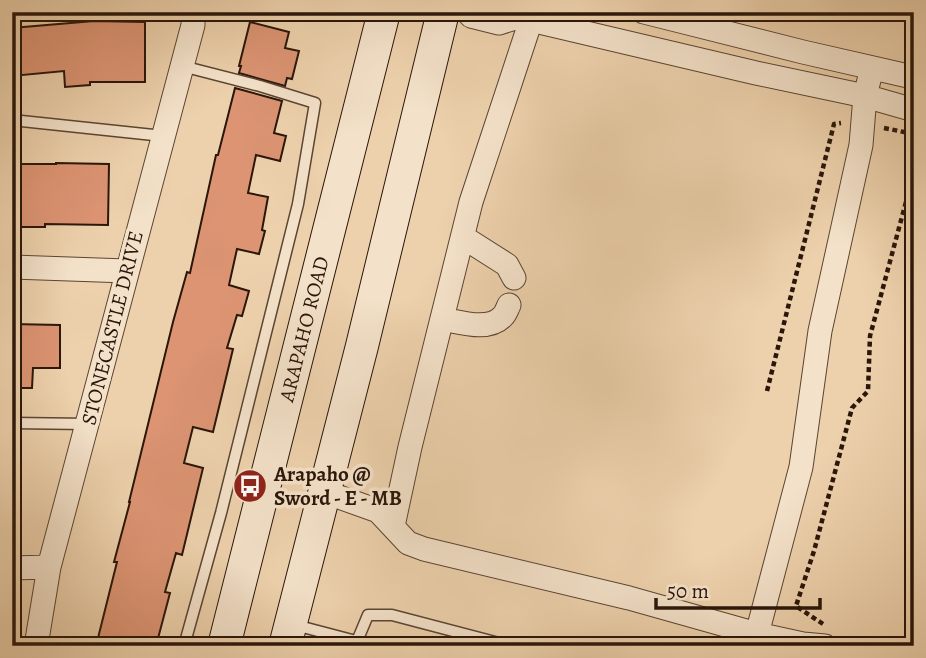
<svg xmlns="http://www.w3.org/2000/svg" width="926" height="658" viewBox="0 0 926 658" font-family="Alegreya,serif">
<style>
.building{fill:#dc9473;stroke:#2a160a;stroke-width:2}
.lines{fill:none;stroke-linecap:round;stroke-linejoin:round}
.service-casing{stroke:#5b4532;stroke-width:13}
.minor-casing{stroke:#5b4532;stroke-width:25}
.secondary-casing{stroke:#2a160a;stroke-width:34}
.path{stroke:#2a160a;stroke-width:4.5;stroke-dasharray:5 3.5;stroke-linecap:butt}
.service{stroke:#f3e1c9;stroke-width:10}
.minor{stroke:#f3e1c9;stroke-width:23}
.secondary{stroke:#f3e1c9;stroke-width:32}
.labels{text-anchor:middle;dominant-baseline:central;stroke-width:7;stroke-linejoin:round;paint-order:stroke}
.street-label{font-size:21px;fill:#2a160a;stroke:#f3e1c9}
.poi-label{font-size:21px;font-weight:bold;fill:#2a160a;stroke:#f3e1c9;text-anchor:start}
</style>
<rect width="100%" height="100%" fill="#edd1ac"/>
<filter id="stains"><feTurbulence type="fractalNoise" baseFrequency=".00286" numOctaves="4"/><feColorMatrix values="0 0 0 0 .2 0 0 0 0 .09 0 0 0 0 .02 0 0 0 .5 -.17"/></filter>
<radialGradient id="worn" r=".72"><stop offset=".6" stop-color="#630" stop-opacity="0"/><stop offset="1" stop-color="#630" stop-opacity=".3"/></radialGradient>
<!-- building -->
<path class="building" d="M94,21L145,22V82H90V85L65,87L64,71L12,76V28Z
M250,22L289,32L285,48L299,51L292,79L287,78L285,86L239,73L241,66H239Z
M235,88L282,101L274,133L286,136L280,161L256,155L248,193L268,197L262,230L265,231L259,254L237,249L229,285L249,291L242,316L237,315L227,348L233,349L213,432L193,427L184,463L203,468L182,555L176,553L165,592L170,593L156,646H96L117,562H114L130,502H129L173,322L187,272L190,273L216,155H218Z
M56,163L109,164L108,225L45,224V227H12V177L17,178V164H56Z
M12,324L60,325V368H33L32,388H12Z"/>
<g class="lines">
<!-- service casing -->
<g class="service-casing">
<path id="service" d="M182,66L260,86L315,103L298,204L221,513L184,646
M12,120L163,136
M12,423L88,424
M295,625L356,641
M355,646L368,615H392L510,646"/>
</g>
<!-- minor casing -->
<g class="minor-casing">
<path id="minor" d="M468,12L471,16L499,23L518,17L756,73L865,96L914,110
M644,12L803,52L908,76L914,79
M463,237L507,265L514,278
M12,267L127,271
M442,319C460,322 489,332 503,316C506,313 507,309 509,305
M325,492L378,511L408,543L424,549L629,598L757,634L801,467L820,331L861,145L865,96L872,68
M393,526L410,447L471,202L531,20L537,12
M12,568L49,567
M757,634L803,644L825,646
M36,646L49,567L193,25V12
M913,646L914,645"/>
</g>
<!-- secondary casing -->
<g class="secondary-casing">
<path id="secondary" d="M224,646L384,12
M285,646L362,346L443,12"/>
</g>
<!-- path -->
<path class="path" d="M904,12L914,27
M884,128L914,134
M767,391L834,124L841,123
M823,624L796,606L814,551L852,408L868,391L870,336L914,172"/>
<!-- service -->
<use href="#service" class="service"/>
<!-- minor -->
<use href="#minor" class="minor"/>
<!-- secondary -->
<use href="#secondary" class="secondary"/>
</g>
<!-- icons -->
<defs>
<g id="bus-disc" transform="scale(1.75)"><circle r="9.5" fill="#8f2418" stroke="#f3e1c9"/><path d="M-5-6H5V4H4V6H2V4H-2V6H-4V4H-5ZM-3.5-4V0h7V-4ZM-3.5 1.2v1.5H-2V1.2ZM2 1.2v1.5H3.5V1.2Z" fill="#fff"/></g>
</defs>
<g fill-rule="evenodd">
<use href="#bus-disc" x="250" y="486"/>
</g>
<g class="labels">
<!-- street labels -->
<g class="street-label">
<text transform="translate(112 328) rotate(-76)">STONECASTLE DRIVE</text>
<text transform="translate(304 329) rotate(-76)">ARAPAHO ROAD</text>
</g>
<!-- poi labels -->
<g class="poi-label">
<text x="274" y="474">Arapaho @<tspan x="274" dy="24">Sword - E - MB</tspan></text>
</g>
</g>
<!-- margin -->
<rect width="926" height="658" fill="none" stroke="#edd1ac" stroke-width="42"/>
<rect x="14" y="14" width="898" height="630" fill="none" stroke="#2a160a" stroke-width="3.5"/>
<rect x="21" y="21" width="884" height="616" fill="none" stroke="#2a160a" stroke-width="2"/>
<!-- scale -->
<path d="M656 598v10h164v-10" fill="none" stroke="#2a160a" stroke-width="3.5"/>
<text x="667" y="598" font-size="21" fill="#2a160a" stroke="#f3e1c9" stroke-width="5" paint-order="stroke">50 m</text>
<rect width="100%" height="100%" filter="url(#stains)"/>
<rect width="100%" height="100%" fill="url(#worn)"/>
</svg>
